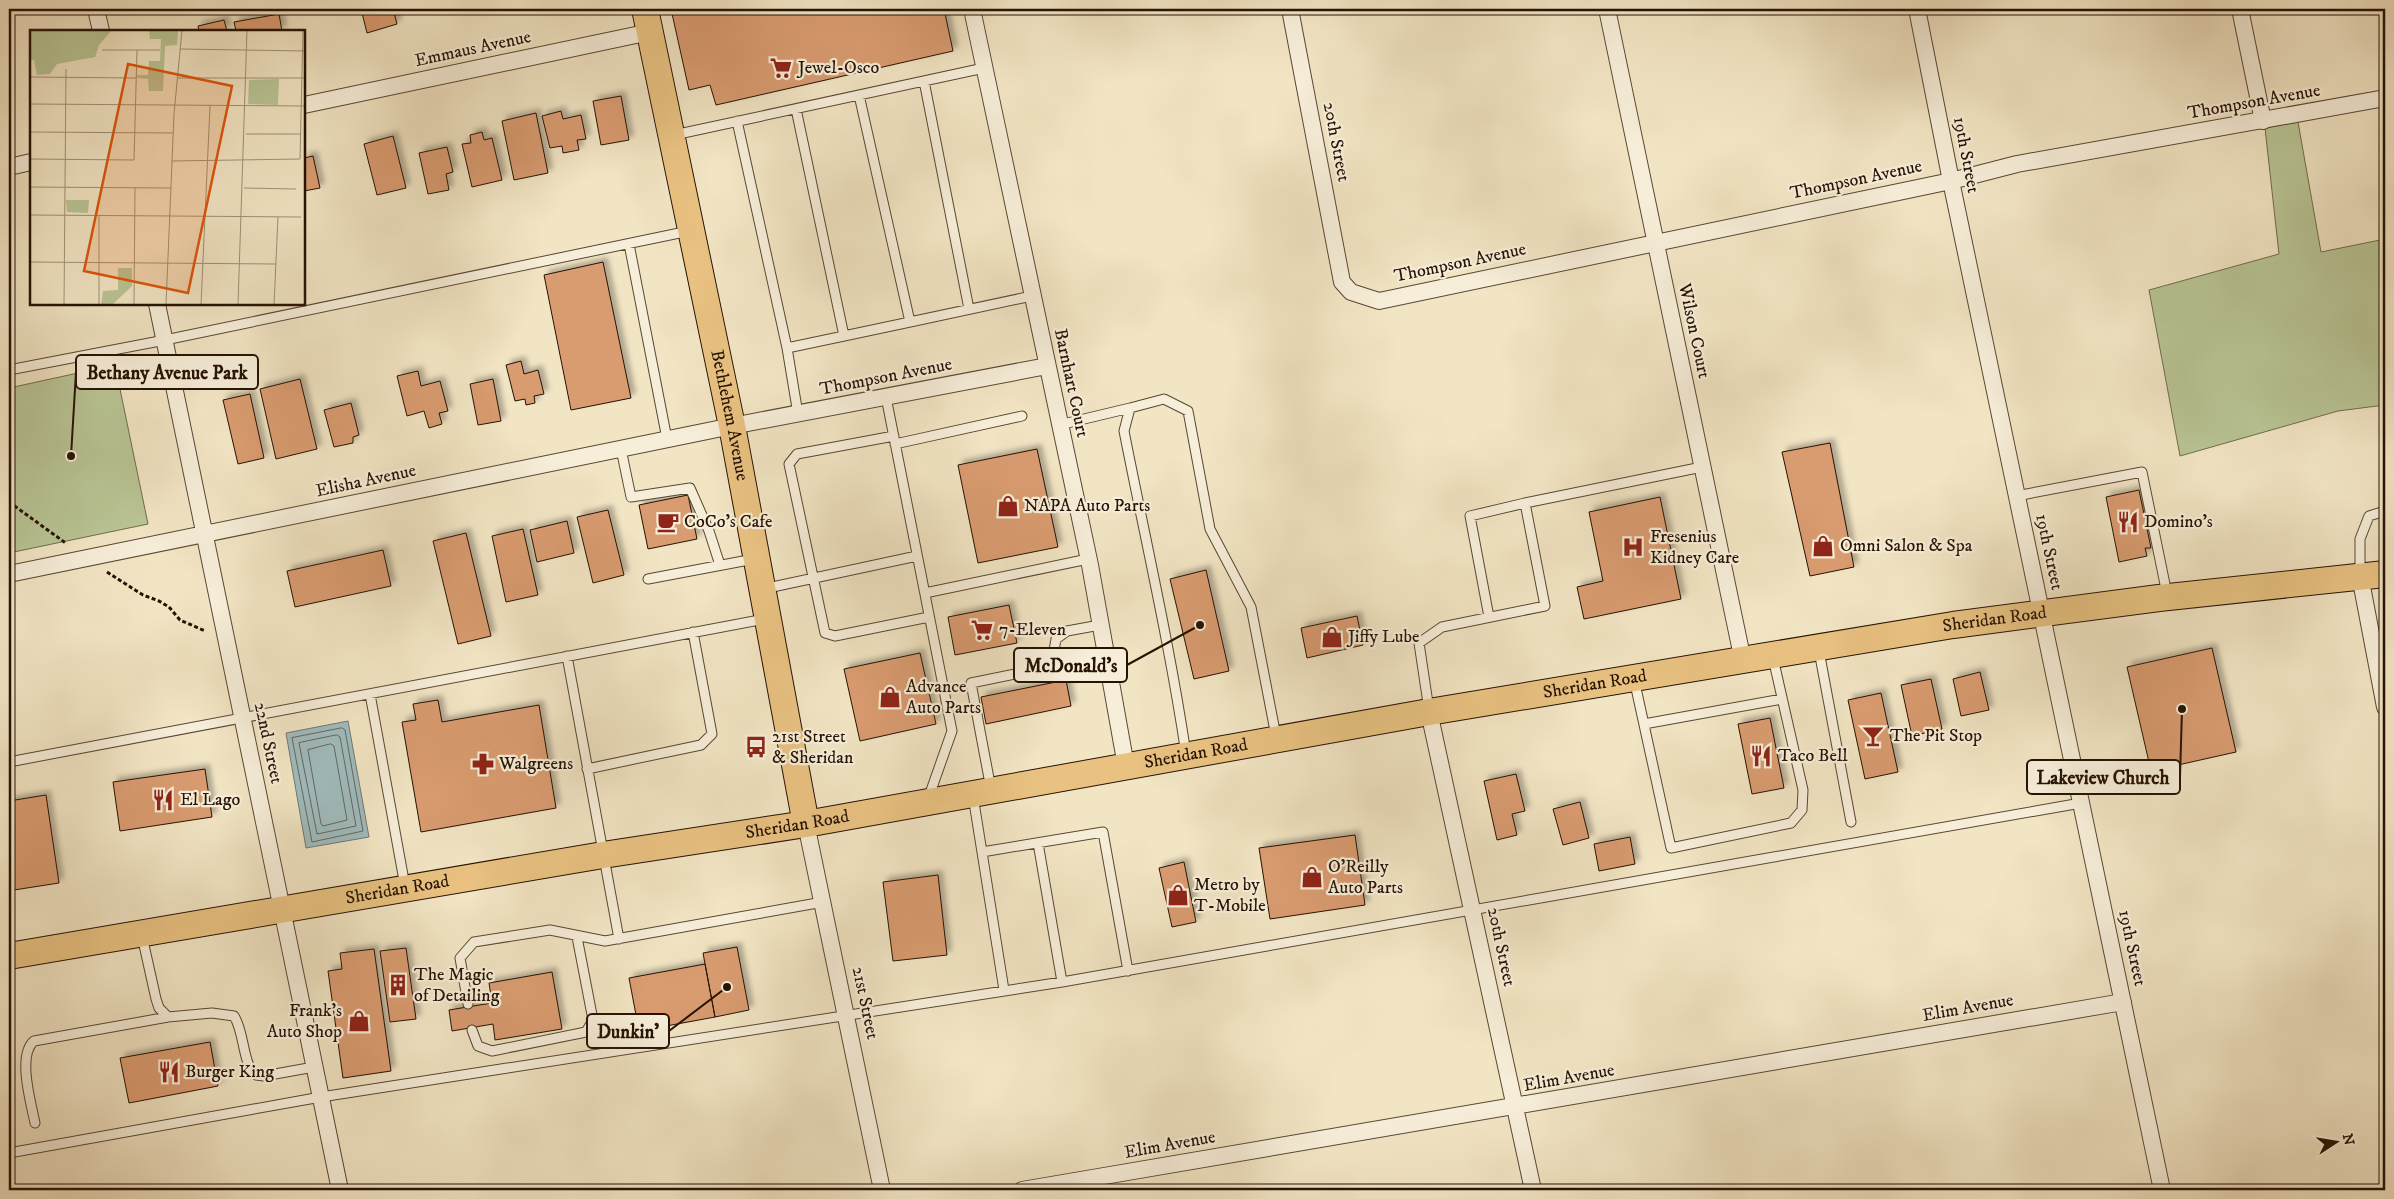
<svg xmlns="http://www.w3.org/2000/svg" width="2394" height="1199" viewBox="0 0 2394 1199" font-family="'IM FELL DW Pica',serif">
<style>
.green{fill:#b9c595;stroke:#6f6c4c}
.water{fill:#a0bcbf;stroke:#6f7874}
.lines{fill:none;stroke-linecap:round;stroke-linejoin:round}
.shore{stroke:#626761;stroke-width:1}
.building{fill:#d99b70;stroke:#251203;filter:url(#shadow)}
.service-casing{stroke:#584733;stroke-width:11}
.minor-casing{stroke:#584733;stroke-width:18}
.primary-casing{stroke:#251203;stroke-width:28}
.path{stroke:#251203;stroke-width:3;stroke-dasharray:4 2.5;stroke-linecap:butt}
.service{stroke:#f7eed9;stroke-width:9}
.minor{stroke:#f7eed9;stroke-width:16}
.primary{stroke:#e9c282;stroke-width:26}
.labels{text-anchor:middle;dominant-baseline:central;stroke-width:4.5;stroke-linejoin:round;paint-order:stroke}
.street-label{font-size:18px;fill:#251203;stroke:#f7eed9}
.poi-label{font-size:18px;fill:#251203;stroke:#f7eed9;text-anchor:start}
.inset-road{fill:none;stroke:#a09177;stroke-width:1}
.view{fill:#de550c;fill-opacity:0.15;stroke:#de550c;stroke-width:2.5}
.inset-edge{fill:none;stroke:#251203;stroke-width:2.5}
.leader{fill:none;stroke:#251203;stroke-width:2}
.callout-dot{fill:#251203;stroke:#f7eed9;stroke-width:2}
.callout{fill:#f7eed9;stroke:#251203;stroke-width:2}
.callout-label{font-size:19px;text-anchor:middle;font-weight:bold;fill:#251203}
</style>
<defs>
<filter id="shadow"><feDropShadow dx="4.5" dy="-4.5" stdDeviation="2.5" flood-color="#0004"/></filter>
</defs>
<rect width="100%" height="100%" fill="#f2e5c4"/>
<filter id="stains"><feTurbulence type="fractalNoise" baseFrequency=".004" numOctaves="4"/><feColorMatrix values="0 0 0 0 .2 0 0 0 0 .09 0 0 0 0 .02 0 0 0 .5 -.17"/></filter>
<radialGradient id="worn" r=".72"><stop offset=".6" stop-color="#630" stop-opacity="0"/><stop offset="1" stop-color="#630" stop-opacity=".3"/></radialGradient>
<!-- green -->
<path class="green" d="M2298,122L2321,252L2385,239V405L2338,411L2180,456L2149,290L2279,254L2265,128Z
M115,365L148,524L9,553V388Z"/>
<!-- water -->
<path class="water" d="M348,721L369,837L306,848L286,733Z"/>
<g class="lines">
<!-- shore -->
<path class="shore" d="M342,728L345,730L363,831L312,842L292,738Z
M337,735L340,737L356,826L317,834L299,743Z
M331,744L334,746L347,820L323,826L321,824L308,750Z"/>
</g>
<!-- building -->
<path class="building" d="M361,9H393L397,24L367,33Z
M671,9H944L953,51L716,105L710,85L689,90Z
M279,14L282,31H236L234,22Z
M224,20L227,31H199L198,26Z
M621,96L629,140L601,145L593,101Z
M561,111L563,119L581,115L586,139L577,140L579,150L563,153L562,146L550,148L542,116Z
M536,113L548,173L514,180L502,121Z
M482,132L484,140L492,138L502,180L472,187L462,144L471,143L470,135Z
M393,136L406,188L377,195L364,144Z
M447,147L453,172L446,174L449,190L428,194L419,153Z
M313,156L320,188L304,191V158Z
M603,262L631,398L571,410L544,275Z
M521,361L524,374L538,370L544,394L534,396L535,403L526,405L525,399L515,401L506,365Z
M418,371L421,386L440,381L448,411L439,413L442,424L429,428L424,411L407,416L397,376Z
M300,379L317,449L276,459L260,389Z
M493,379L501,421L478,425L470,384Z
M250,394L264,458L238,464L223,400Z
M351,403L359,435L353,437V443L334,447L324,410Z
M1830,443L1854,567L1810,576L1782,452Z
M1037,449L1058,547L978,563L958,465Z
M2139,490L2151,548H2145L2147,556L2119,562L2106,497Z
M688,495L697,539L648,549L639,505Z
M1660,497L1681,599L1584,619L1577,587L1603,581L1589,512Z
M608,510L624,575L593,583L577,517Z
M567,521L574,553L537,562L530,530Z
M523,529L538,595L506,602L492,536Z
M466,533L491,636L458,644L433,541Z
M383,550L391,586L295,607L287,571Z
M1206,570L1229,671L1194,679L1170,579Z
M1009,605L1017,643L955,655L948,617Z
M1357,616L1363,645L1307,658L1301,628Z
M2212,648L2236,752L2151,771L2127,667Z
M920,653L936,724L860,741L844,669Z
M1980,672L1989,710L1961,716L1953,679Z
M1931,679L1942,729L1912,736L1901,685Z
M1066,680L1071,706L986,724L981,697Z
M1881,693L1898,772L1865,779L1848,700Z
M438,700L442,722L539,705L556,808L421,832L402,722L416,720L413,704Z
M1770,718L1784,788L1752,794L1738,724Z
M205,769L212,817L120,831L113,782Z
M1516,774L1525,811L1512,814L1517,835L1497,840L1484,781Z
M46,795L59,883L14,890L9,856V801Z
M1580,802L1589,838L1563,845L1553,809Z
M1355,835L1365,905L1270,919L1259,848Z
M1630,837L1635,864L1599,871L1594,844Z
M1184,862L1196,922L1172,927L1159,868Z
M938,875L947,955L893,961L883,882Z
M737,947L749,1010L715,1017L703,953Z
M406,948L416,1019L390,1022L380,951Z
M374,949L391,1071L343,1078L328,971L342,969L340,953Z
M705,964L715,1017L639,1031L629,978Z
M552,972L562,1029L495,1040L493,1024L452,1031L449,1010L492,1003L489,983Z
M210,1042L218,1086L129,1103L120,1058Z"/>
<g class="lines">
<!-- service casing -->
<g class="service-casing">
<path id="service" d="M924,81L969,309
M859,95L910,322L1032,296
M796,109L844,336L910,322
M737,121L787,348
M674,135L984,68
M629,244L667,439
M9,370L165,340L689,231
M886,397L952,731L928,799
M798,414L787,348L844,336
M1059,425L1130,408
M894,436L797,454L789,464L825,633L835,636L929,617
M895,444L1022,416
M621,449L631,497L690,488L709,531L720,565
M2016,496L2142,472L2167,594
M2360,574V539L2369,516L2385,511
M648,579L754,559
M763,589L917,556
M925,593L1088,559
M1489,617L1470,516L1525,503
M1819,651L1851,822
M567,656L619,939
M1634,679L1671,848L1791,823L1802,810L1803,790L1773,658
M370,694L405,886
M1429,710L1419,643L1442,627L1545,606L1525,503L1702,467
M1644,724L1782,699
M1186,754C1170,646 1145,538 1124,431L1130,408L1164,399L1188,411L1210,529L1251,607L1276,736
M9,762L765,619
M587,769L701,745L712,734L693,632
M991,789L971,683L1044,668L1052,662L1056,639L1067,631L1100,625
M973,796L1004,990
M1038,843L1062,982
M982,852L1103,832L1128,971
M142,936L156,999L159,1008L168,1017L212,1013L234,1016C245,1033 242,1064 256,1075L264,1076L314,1067
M468,1004L460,958L474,942L550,930L605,941L823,902
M472,1030L478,1046L492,1051L586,1032L593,1020L577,937
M35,1123C31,1103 17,1055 34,1041L168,1017
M9,1153L321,1097L1062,982L2081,803"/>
</g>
<!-- minor casing -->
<g class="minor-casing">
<path id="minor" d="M96,9L101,31
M972,9L1090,565L1126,766
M1290,9L1342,282L1351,292L1379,301L1951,181L2017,164L2385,98
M1607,9L1743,661
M1917,9L1951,181L2162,1190
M2240,9L2263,121
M304,105L650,32
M9,167L31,162
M157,304L340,1190
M9,574L732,426L1047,366
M2360,576L2385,707
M1429,712L1533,1190
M806,824L882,1190
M1022,1190L2123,1002"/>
</g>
<!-- primary casing -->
<g class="primary-casing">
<g id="primary">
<path id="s1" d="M645,9L732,426L806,824"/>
<path id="s2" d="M9,956L603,855L806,824L1429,712L1953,625L2159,598L2385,574"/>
</g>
</g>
<!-- path -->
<path class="path" d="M9,502L67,544
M107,572L143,595L159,601L169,607L180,620L205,631"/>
<!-- service -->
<use href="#service" class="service"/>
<!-- minor -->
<use href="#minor" class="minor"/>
<!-- primary -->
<use href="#primary" class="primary"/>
</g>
<!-- icons -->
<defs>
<g id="supermarket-bare" transform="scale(1.725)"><path d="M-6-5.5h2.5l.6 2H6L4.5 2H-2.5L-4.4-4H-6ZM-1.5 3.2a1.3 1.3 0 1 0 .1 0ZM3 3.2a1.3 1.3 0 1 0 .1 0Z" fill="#8f2418" stroke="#f7eed9" stroke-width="2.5" paint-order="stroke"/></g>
<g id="shop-bare" transform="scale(1.725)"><path d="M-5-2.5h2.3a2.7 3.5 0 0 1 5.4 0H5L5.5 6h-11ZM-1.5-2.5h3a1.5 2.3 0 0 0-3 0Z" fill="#8f2418" stroke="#f7eed9" stroke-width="2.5" paint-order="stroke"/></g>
<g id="cafe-bare" transform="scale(1.725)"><path d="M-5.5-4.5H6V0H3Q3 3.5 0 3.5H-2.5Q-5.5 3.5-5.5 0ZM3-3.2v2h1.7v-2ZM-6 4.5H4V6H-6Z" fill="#8f2418" stroke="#f7eed9" stroke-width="2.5" paint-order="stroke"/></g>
<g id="restaurant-bare" transform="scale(1.725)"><path d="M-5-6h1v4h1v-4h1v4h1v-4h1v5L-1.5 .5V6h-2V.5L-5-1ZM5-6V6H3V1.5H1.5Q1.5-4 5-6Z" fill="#8f2418" stroke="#f7eed9" stroke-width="2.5" paint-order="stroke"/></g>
<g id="hospital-bare" transform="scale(1.725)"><path d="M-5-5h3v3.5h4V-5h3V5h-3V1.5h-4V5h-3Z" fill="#8f2418" stroke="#f7eed9" stroke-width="2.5" paint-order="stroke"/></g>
<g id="bar-bare" transform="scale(1.725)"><path d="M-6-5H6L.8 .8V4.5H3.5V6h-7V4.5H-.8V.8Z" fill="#8f2418" stroke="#f7eed9" stroke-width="2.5" paint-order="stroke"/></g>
<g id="bus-bare" transform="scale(1.725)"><path d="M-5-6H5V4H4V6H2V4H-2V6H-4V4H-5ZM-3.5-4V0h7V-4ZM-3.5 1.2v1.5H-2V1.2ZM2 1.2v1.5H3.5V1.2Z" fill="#8f2418" stroke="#f7eed9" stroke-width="2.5" paint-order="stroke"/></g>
<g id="pharmacy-bare" transform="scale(1.725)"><path d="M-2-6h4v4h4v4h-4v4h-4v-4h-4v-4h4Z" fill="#8f2418" stroke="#f7eed9" stroke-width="2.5" paint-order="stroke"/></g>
<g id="building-bare" transform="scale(1.725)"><path d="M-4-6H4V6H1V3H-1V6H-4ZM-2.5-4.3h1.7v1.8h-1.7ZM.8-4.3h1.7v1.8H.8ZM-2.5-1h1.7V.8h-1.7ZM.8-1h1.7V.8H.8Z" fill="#8f2418" stroke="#f7eed9" stroke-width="2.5" paint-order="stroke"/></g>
</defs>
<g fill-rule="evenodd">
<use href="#supermarket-bare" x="781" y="68"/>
<use href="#shop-bare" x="1008" y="506"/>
<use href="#cafe-bare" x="668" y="522"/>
<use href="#restaurant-bare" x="2128" y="522"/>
<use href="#shop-bare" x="1823" y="546"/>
<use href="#hospital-bare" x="1633" y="547"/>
<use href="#supermarket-bare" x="982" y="630"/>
<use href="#shop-bare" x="1332" y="637"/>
<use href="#shop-bare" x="890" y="697"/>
<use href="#bar-bare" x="1873" y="736"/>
<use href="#bus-bare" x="756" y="747"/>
<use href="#restaurant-bare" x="1761" y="756"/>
<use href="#pharmacy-bare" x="483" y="764"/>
<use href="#restaurant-bare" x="163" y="800"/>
<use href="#shop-bare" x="1312" y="877"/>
<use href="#shop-bare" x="1178" y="895"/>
<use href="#building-bare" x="398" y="985"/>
<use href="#shop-bare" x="359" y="1021"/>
<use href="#restaurant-bare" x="169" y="1072"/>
</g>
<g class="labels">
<!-- street labels -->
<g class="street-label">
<text transform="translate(473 49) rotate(-12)">Emmaus Avenue</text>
<text transform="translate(2254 102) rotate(-10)">Thompson Avenue</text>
<text transform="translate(1336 142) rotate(79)">20th Street</text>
<text transform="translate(1966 155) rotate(79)">19th Street</text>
<text transform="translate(1856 180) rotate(-12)">Thompson Avenue</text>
<text transform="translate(1460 263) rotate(-12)">Thompson Avenue</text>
<text transform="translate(1694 331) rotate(78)">Wilson Court</text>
<text transform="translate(886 377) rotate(-11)">Thompson Avenue</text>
<text transform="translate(1071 383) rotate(78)">Barnhart Court</text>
<text stroke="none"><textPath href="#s1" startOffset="415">Bethlehem Avenue</textPath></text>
<text transform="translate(366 481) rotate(-12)">Elisha Avenue</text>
<text transform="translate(2049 552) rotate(78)">19th Street</text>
<text stroke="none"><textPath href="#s2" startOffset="2014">Sheridan Road</textPath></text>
<text stroke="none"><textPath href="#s2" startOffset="1609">Sheridan Road</textPath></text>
<text transform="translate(268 743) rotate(78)">22nd Street</text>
<text stroke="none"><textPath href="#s2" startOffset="1204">Sheridan Road</textPath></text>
<text stroke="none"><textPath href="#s2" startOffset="799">Sheridan Road</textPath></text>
<text stroke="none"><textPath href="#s2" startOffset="394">Sheridan Road</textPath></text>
<text transform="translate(1501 947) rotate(78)">20th Street</text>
<text transform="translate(2132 948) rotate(78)">19th Street</text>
<text transform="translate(865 1003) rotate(78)">21st Street</text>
<text transform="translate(1968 1008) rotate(-10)">Elim Avenue</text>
<text transform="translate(1569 1078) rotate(-10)">Elim Avenue</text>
<text transform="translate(1170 1145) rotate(-10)">Elim Avenue</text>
</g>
<!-- poi labels -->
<g class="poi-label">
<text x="798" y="68">Jewel-Osco</text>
<text x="1024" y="506">NAPA Auto Parts</text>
<text x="684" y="522">CoCo's Cafe</text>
<text x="2144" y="522">Domino's</text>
<text x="1650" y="537">Fresenius<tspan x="1650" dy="21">Kidney Care</tspan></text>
<text x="1840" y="546">Omni Salon &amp; Spa</text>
<text x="999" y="630">7-Eleven</text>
<text x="1348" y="637">Jiffy Lube</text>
<text x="906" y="687">Advance<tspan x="906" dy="21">Auto Parts</tspan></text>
<text x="1890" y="736">The Pit Stop</text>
<text x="772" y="737">21st Street<tspan x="772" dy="21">&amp; Sheridan</tspan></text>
<text x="1778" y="756">Taco Bell</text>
<text x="499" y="764">Walgreens</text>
<text x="180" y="800">El Lago</text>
<text x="1328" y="867">O'Reilly<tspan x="1328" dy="21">Auto Parts</tspan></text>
<text x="1194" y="885">Metro by<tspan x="1194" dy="21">T-Mobile</tspan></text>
<text x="414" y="975">The Magic<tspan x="414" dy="21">of Detailing</tspan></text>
<text x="342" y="1011" text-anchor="end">Frank's<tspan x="342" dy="21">Auto Shop</tspan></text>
<text x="185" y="1072">Burger King</text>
</g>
</g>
<!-- overview -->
<g transform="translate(30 30)">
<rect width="275" height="275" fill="#f2e5c4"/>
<path d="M0,0H82L69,15L65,27L27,34L20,44L7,45L4,30H0ZM119,0H148L147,15L135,16L133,61H119L118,49L107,48V45H118L119,31H130L131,9H120ZM249,49L248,75L218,74L219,50ZM36,170H59L58,183L37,182ZM88,238H102V256L82,275H71L73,261L88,260Z" fill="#b9c595"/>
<path class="inset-road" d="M150,19L275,21M72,20H130M0,47L106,48M147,48H275M0,74L275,76M0,102L143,103M216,104H271M0,129L104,130L107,20M142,131L270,129L273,0M0,157L141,158M214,158L266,159M0,185L140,186M140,186L271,187M0,232L246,234M34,275L36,39M69,275V185M104,275L105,157M136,275L144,84L152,0M171,275L180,76M208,275L217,0M244,275L248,187"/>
<path class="view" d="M98,34L202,56L158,263L54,241Z"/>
<rect width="275" height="275" class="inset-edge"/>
</g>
<!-- callouts -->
<path class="leader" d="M71 456L76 372M1200 625L1127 665M2182 709L2180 777M727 987L669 1031"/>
<g class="callout-dot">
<circle cx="71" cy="456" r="5"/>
<circle cx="1200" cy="625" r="5"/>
<circle cx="2182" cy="709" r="5"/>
<circle cx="727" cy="987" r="5"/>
</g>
<g class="callout">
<rect x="76" y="355" width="182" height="34" rx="5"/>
<rect x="1014" y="648" width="113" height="34" rx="5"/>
<rect x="2027" y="760" width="153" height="34" rx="5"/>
<rect x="587" y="1014" width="82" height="34" rx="5"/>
</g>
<g class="callout-label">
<text x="167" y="379">Bethany Avenue Park</text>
<text x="1071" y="672">McDonald's</text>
<text x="2103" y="784">Lakeview Church</text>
<text x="628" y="1038">Dunkin'</text>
</g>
<!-- margin -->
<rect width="2394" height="1199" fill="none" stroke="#f2e5c4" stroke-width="30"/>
<rect x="10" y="10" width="2374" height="1179" fill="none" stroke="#251203" stroke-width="2.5"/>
<rect x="15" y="15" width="2364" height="1169" fill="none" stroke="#251203"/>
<!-- north arrow -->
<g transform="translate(2336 1142) rotate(78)" stroke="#f7eed9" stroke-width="4" paint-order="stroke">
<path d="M0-4L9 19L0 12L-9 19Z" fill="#251203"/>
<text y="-8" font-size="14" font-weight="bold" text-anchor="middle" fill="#251203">N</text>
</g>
<rect width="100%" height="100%" filter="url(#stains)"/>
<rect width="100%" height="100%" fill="url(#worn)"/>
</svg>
